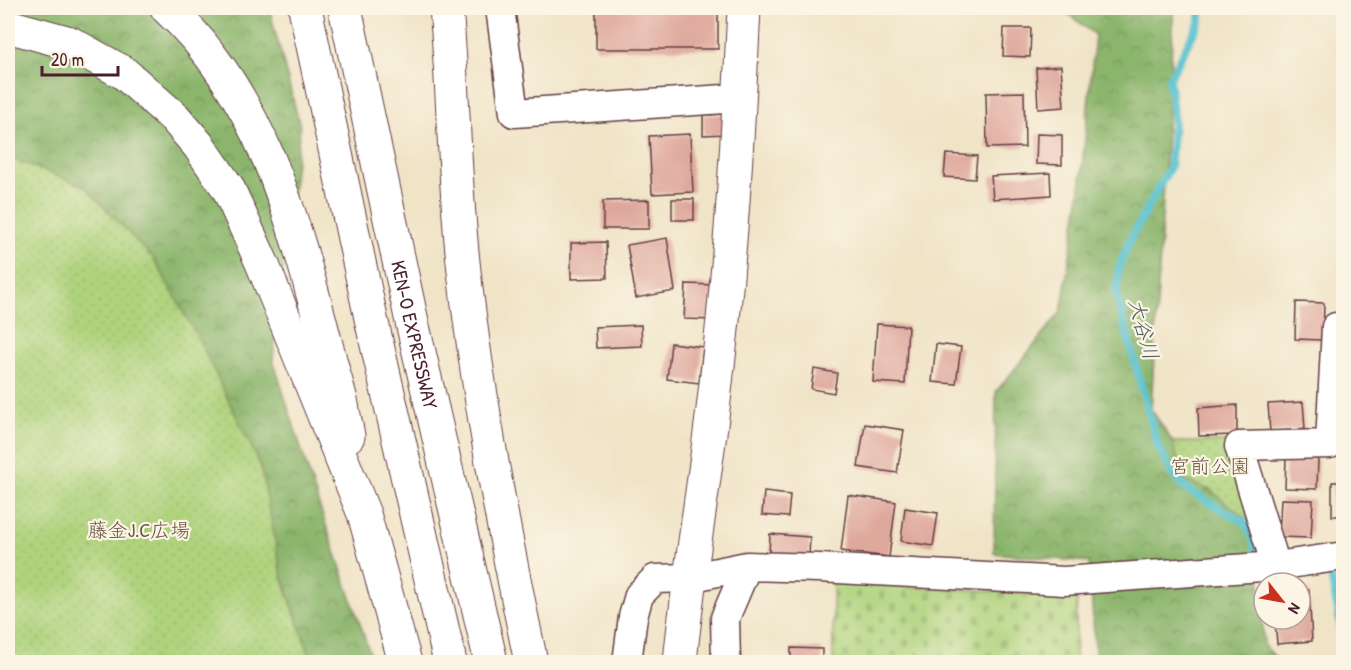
<svg xmlns="http://www.w3.org/2000/svg" width="1351" height="670" viewBox="0 0 1351 670" font-family="'Patrick Hand','Klee One',sans-serif">
<style>
.forest{fill:url(#forest-crowns);stroke:#6a6a4c;stroke-width:1.5}
.cemetery{fill:url(#cemetery-stones);stroke:#7c7954;stroke-width:1.5}
.park{fill:url(#park-dots);stroke:#7c7954;stroke-width:1.5}
.lines{fill:none;stroke-linecap:round;stroke-linejoin:round}
.stream{stroke:#55c1ce;stroke-width:8}
.building{fill:#dfa89d}
.minor-casing{stroke:#633d42;stroke-width:31}
.tertiary-casing{stroke:#633d42;stroke-width:35}
.motorway-casing{stroke:#633d42;stroke-width:35}
.minor{stroke:#fff;stroke-width:28}
.tertiary{stroke:#fff;stroke-width:33}
.motorway{stroke:#fff;stroke-width:33}
.labels{text-anchor:middle;dominant-baseline:central;stroke-width:4.5;stroke-linejoin:round;paint-order:stroke}
.street-label{font-size:20px;fill:#4a1f2b;stroke:#fcf5e5}
.park-label{font-size:20px;fill:#685544;stroke:#fcf5e5}
.water-label{font-size:21px;font-style:italic;fill:#4e5864;stroke:#fcf5e5}
</style>
<defs>
<pattern id="forest-crowns" width="20" height="18" patternUnits="userSpaceOnUse" patternTransform="scale(1.5)"><rect width="20" height="18" fill="#8bb56c"/><path d="M2 6a3 3 0 1 1 6 0M12 15a3 3 0 1 1 6 0" fill="none" stroke="#749359"/></pattern>
<pattern id="cemetery-stones" width="16" height="16" patternUnits="userSpaceOnUse" patternTransform="scale(1.5)"><rect width="16" height="16" fill="#afd37d"/><path d="M2 7V4a2 2 0 0 1 4 0v3zM10 15v-3a2 2 0 0 1 4 0v3z" fill="#98b56c"/></pattern>
<pattern id="park-dots" width="8" height="8" patternUnits="userSpaceOnUse" patternTransform="scale(1.5)"><rect width="8" height="8" fill="#afd37d"/><path d="M2 2h.1M6 6h.1" fill="none" stroke="#98b56c" stroke-width="1.8" stroke-linecap="round"/></pattern>
</defs>
<rect width="100%" height="100%" fill="#fcf5e5"/>
<filter id="ink" filterUnits="userSpaceOnUse"><feTurbulence type="fractalNoise" baseFrequency=".0167" numOctaves="2"/><feDisplacementMap in="SourceGraphic" scale="12" xChannelSelector="R" yChannelSelector="G"/><feConvolveMatrix kernelMatrix="1 2 1 2 8 2 1 2 1" color-interpolation-filters="sRGB"/></filter>
<filter id="wash" filterUnits="userSpaceOnUse"><feTurbulence type="fractalNoise" baseFrequency=".008" numOctaves="4" result="noise"/><feDisplacementMap in="SourceGraphic" scale="24" xChannelSelector="R" yChannelSelector="G"/><feGaussianBlur stdDeviation="1.35" result="paint"/><feColorMatrix in="noise" values="0 0 0 0 0 0 0 0 0 0 0 0 0 0 0 0 0 1.4 0 .05"/><feComposite in="paint" operator="in"/></filter>
<g filter="url(#wash)">
<rect width="100%" height="100%" fill="#f0e4c7"/>
<!-- forest -->
<path class="forest" d="M8,8H269L300,126L273,360L318,502L373,662H312L269,539L8,167Z
M1061,8H1174L1151,409L1189,467L1249,515L1257,535L1264,645L1280,662H1096L1089,562L994,553L996,392L1061,312L1079,200L1095,35Z"/>
<!-- cemetery -->
<path class="cemetery" d="M833,583L1077,595L1075,662H833Z"/>
<!-- park -->
<path class="park" d="M8,157L84,186L154,259L200,342L261,467L282,577L312,662H8Z
M1173,442H1226L1256,526L1210,490L1182,479Z"/>
<g class="lines">
<!-- stream -->
<path class="stream" d="M1200,8V21L1169,79L1174,123L1170,167L1131,238L1119,267L1116,294L1157,443L1171,472L1186,489L1246,523L1253,539L1258,560
M1332,580L1344,643"/>
</g>
<g id="blocks">
<!-- building -->
<path class="building" d="M596,8H718V49H596Z
M1004,28H1031L1030,57L1003,56Z
M1061,66L1064,107L1038,109L1036,68Z
M1024,92L1025,147L987,148L986,93Z
M726,114L727,134L703,135V115Z
M690,134L693,192L652,194L649,136Z
M1037,134L1062,135V165L1036,164Z
M946,154L977,156L975,179L944,177Z
M1050,173L1051,195L993,199L991,176Z
M672,199H694V220H672Z
M649,200V229H603V201Z
M667,238L675,291L636,298L627,245Z
M606,242L607,278L571,279V243Z
M686,284L715,285L714,320L684,319Z
M1296,302L1324,303L1323,340L1295,339Z
M877,324L908,326L905,384L873,382Z
M641,325L642,346L596,348L595,327Z
M671,343L703,347L699,383L667,379Z
M936,344L961,347L956,384L932,382Z
M814,369L837,373L834,393L811,389Z
M1303,402L1305,429L1270,432L1268,404Z
M1237,405V435L1199,436L1198,408Z
M865,424L904,430L897,473L858,467Z
M1286,458L1318,459L1317,489L1285,488Z
M1332,482H1344V516H1332Z
M764,492L790,495L788,517L762,515Z
M848,495L896,502L889,557L841,551Z
M1281,499L1313,500L1311,538L1279,537Z
M905,508L938,513L933,546L901,541Z
M770,534L810,537L809,557L769,554Z
M1300,590H1309L1312,641L1277,644L1275,619H1300Z
M791,648L822,649V662H791Z"/>
</g>
</g>
<g filter="url(#ink)">
<use href="#blocks" fill-opacity="0" stroke="#633d42" stroke-width="1.5"/>
<g class="lines">
<!-- minor casing -->
<g class="minor-casing">
<path id="minor" d="M500,8L514,113L740,98
M1276,566L1239,446L1330,444L1336,327H1344
M627,662L633,617L639,595L655,579L688,578L747,566L819,568L1064,581L1276,566L1344,556
M726,662L725,618L747,566"/>
</g>
<!-- tertiary casing -->
<g class="tertiary-casing">
<path id="tertiary" d="M680,662C689,569 706,477 716,383C731,259 738,133 744,8"/>
</g>
<!-- motorway casing -->
<g class="motorway-casing">
<g id="motorway">
<path d="M167,8C278,109 302,262 341,400L348,436"/>
<path d="M305,8L372,323L450,662"/>
<path id="s1" d="M345,8L412,322L491,662"/>
<path d="M446,8C454,95 454,184 464,271C479,403 504,533 531,662"/>
<path d="M8,26L70,43L124,73L175,118L199,146L228,188L262,263L364,514L405,662"/>
</g>
</g>
<!-- minor -->
<use href="#minor" class="minor"/>
<!-- tertiary -->
<use href="#tertiary" class="tertiary"/>
<!-- motorway -->
<use href="#motorway" class="motorway"/>
</g>
</g>
<g class="labels">
<!-- street labels -->
<g class="street-label">
<text stroke="none"><textPath href="#s1" startOffset="334">KEN-O EXPRESSWAY</textPath></text>
</g>
<!-- park labels -->
<g class="park-label">
<text x="1210" y="465">宮前公園</text>
<text x="139" y="529">藤金J.C広場</text>
</g>
<!-- water labels -->
<g class="water-label">
<text transform="translate(1144 329) rotate(75)">大谷川</text>
</g>
</g>
<!-- margin -->
<rect width="1351" height="670" fill="none" stroke="#fcf5e5" stroke-width="30"/>
<!-- north arrow -->
<g transform="translate(1282 601) rotate(121)"><circle r="28" fill="#fcf5e5" stroke="#b59f9b" stroke-width="1.5"/>
<path d="M0-4.5L10 22L0 15L-10 22Z" fill="#c8321e"/>
<text y="-9" font-size="16" font-weight="bold" text-anchor="middle" fill="#4a1f2b">N</text>
</g>
<!-- scale -->
<path d="M42 66v9h76v-9" fill="none" stroke="#4a1f2b" stroke-width="3"/>
<text x="51" y="66" font-size="18" fill="#4a1f2b" stroke="#fcf5e5" stroke-width="4.5" paint-order="stroke">20 m</text>
</svg>
